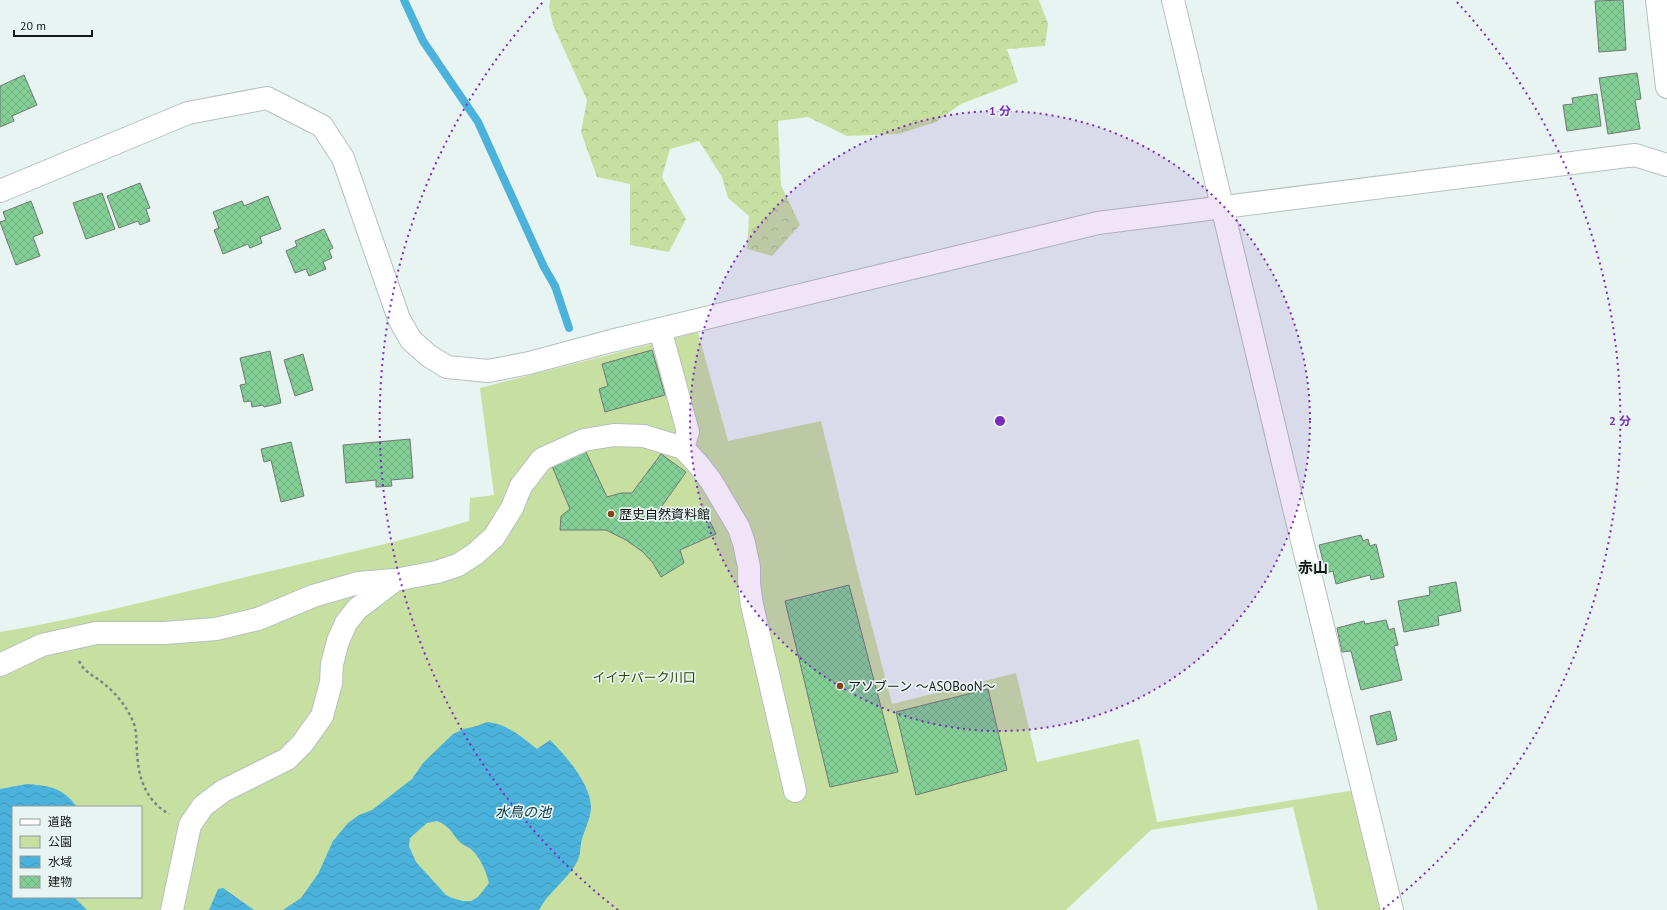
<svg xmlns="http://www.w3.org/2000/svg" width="1667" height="910" viewBox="0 0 1667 910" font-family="'PT Sans','Noto Sans JP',sans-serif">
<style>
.green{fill:#c7e0a1;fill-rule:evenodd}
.forest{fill:url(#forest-crowns)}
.water{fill:url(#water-waves);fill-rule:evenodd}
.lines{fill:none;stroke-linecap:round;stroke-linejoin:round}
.stream{stroke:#4ab2db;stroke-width:8}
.building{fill:url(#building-cross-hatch);stroke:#717973}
.minor-casing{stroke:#b5c1bd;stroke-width:24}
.path{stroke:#7c8482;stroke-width:2.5;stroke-dasharray:3 3;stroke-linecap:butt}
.minor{stroke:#fff;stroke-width:22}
.ring{fill:none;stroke:#7b2cbf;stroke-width:2;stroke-dasharray:2 4}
.poi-dot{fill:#874317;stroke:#e8f4f1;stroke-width:1.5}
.labels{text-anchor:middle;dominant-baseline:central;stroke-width:3.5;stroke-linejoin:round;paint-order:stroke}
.poi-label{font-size:13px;fill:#131817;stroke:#e8f4f1;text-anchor:start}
.park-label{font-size:13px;fill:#314306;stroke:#e8f4f1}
.water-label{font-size:14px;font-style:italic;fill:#063647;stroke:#e8f4f1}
.quarter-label{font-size:15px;font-weight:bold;fill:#131817;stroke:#e8f4f1}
.centre{fill:#7b2cbf;stroke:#e8f4f1;stroke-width:2}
.ring-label{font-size:12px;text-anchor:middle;font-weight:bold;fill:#7b2cbf;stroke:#e8f4f1;stroke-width:3.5;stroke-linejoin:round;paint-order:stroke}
</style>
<defs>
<pattern id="forest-crowns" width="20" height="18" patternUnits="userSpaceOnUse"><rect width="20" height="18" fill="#c7e0a1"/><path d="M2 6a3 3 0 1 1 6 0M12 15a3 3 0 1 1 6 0" fill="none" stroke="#aabf8a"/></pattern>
<pattern id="water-waves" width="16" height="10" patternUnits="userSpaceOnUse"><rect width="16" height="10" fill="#4ab2db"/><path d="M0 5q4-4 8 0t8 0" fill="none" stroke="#4098bb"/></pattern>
<pattern id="building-cross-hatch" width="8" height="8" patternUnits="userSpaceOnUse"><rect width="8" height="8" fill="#83cf96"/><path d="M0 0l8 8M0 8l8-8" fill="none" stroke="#70b181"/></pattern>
</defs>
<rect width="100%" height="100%" fill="#e8f4f1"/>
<!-- green -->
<path class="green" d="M698,332L728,441L821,421L857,569L892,704L1016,673L1037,762L1139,739L1157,822L1355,790L1383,910H1318L1293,807L1151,830L1066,910H0V632C83,618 164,597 246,577C320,559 396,543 469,521L470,498L494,495L480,388ZM13,807H141V897H13Z"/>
<!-- forest -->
<path class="forest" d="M550,0H1039L1048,24L1045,46L1007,49L1018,82L961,104L936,122L898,134L847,136L808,117L778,121L781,185L800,225L772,256L747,249L749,216L728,198L722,177L699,141L670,149L662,177L686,219L669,252L630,245V184L597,177L581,132L587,100L553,25L549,7Z"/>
<!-- water -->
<path class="water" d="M487,722C508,724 521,737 537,749L550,740C566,756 590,783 591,807C591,817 585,829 582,839C579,850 582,856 574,867C563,883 548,893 539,910H283L301,898L318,874L333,841L348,823L359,815L372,810L412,779L423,763L453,734L464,729L477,726ZM437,821C453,828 451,834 462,844C465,846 469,847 472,850C481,859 486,871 489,883L478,897L471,901H463L452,898L446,895L416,862L409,846L410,838L427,823Z
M27,784C50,786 62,787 77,807H13V897H74L87,910H0V789Z
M223,888L254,910H209L218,889Z"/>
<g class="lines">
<!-- stream -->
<path class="stream" d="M404,0L423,41L478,122L544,267L555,286L569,328"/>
</g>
<!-- building -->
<path class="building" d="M1623,0L1626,50L1599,52L1595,1Z
M1637,73L1641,99L1635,100L1640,129L1608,134L1599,78Z
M24,75L37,105L12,116L14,121L0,127V86Z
M1597,94L1601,126L1567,131L1563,105L1573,104L1572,98Z
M140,183L150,208L146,209L150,221L140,225L138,221L119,228L107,196Z
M102,193L115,229L86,239L73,203Z
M268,196L281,229L260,237L262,243L250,248L248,244L223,254L214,230L219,228L213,212L242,201L244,206Z
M31,201L43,233L33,237L40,256L16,265L0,222L6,220L3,212Z
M324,229L333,248L329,250L332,258L323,262L326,269L309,276L306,269L295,273L286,251L297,246L295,241Z
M652,350L665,395L605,412L599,389L608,386L602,364Z
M270,351L281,403L264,407L263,405L252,407L251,401L244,402L240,385L246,384L240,358Z
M303,354L313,390L295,396L284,360Z
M410,439L413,478L391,480L392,486L376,487V480L346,483L343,445Z
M291,442L304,496L281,502L271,460L264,462L261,449Z
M585,450L607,497L621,493H632L661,454L686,472L657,513L666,523L703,507L716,534L680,550L684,563L661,577L653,563L643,552L626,540L606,530H560L561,516L570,509L552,466Z
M1361,535L1363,541L1368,539L1370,546L1376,544L1384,577L1371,580L1370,575L1336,584L1333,571L1326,573L1319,545Z
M1456,582L1461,611L1438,616L1439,625L1404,632L1398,601L1430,595L1429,587Z
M849,585L898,772L830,787L785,601Z
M1386,620L1389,630L1394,628L1398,645L1394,646L1402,680L1361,690L1351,651L1342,652L1337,628L1364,621L1365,624Z
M988,689L1007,770L916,795L896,712Z
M1390,711L1397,740L1377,745L1370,716Z"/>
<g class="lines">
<!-- minor casing -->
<g class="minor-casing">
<path id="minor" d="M1173,0L1284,467L1392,910
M1657,0L1667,87
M0,191L188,113L267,98L322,126L343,158L399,319L411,340L429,356L447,367L488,371L529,363L611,341L1098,223L1635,155L1667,165
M660,329L688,432L683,448
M0,665L42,645L96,633H165L216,629L258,619L313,596L358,583L395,580L437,572L458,565L475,554L494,537L512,508L521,486L542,459L584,440L614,435L644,436L683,448L698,464L711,481L739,528L744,543L749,567V584L752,605L795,791
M172,910L190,825L203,806L223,791L287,759L302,744L322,716L331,683L332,664L338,641L346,623L357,609L395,580"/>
</g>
<!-- path -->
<path class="path" d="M79,661C85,673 93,675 103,683C116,693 128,708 134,724C137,733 136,742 137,751C138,777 145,800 169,814"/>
<!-- minor -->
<use href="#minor" class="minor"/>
</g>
<!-- distance rings -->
<circle cx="1000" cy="421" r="310" fill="#7b2cbf" fill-opacity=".12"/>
<g class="ring">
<circle cx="1000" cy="421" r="310"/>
<path d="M618 910A620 620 0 0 1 543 2M1457 2A620 620 0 0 1 1382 910"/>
</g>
<!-- markers -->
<g class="poi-dot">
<circle cx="611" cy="514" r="4"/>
<circle cx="840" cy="686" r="4"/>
</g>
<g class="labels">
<!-- poi labels -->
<g class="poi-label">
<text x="619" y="514">歴史自然資料館</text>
<text x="848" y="686">アソブーン ～ASOBooN～</text>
</g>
<!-- park labels -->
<g class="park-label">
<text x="644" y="677">イイナパーク川口</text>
</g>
<!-- water labels -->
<g class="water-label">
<text x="523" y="812">水鳥の池</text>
</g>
<!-- quarter labels -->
<g class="quarter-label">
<text x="1313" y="567">赤山</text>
</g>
</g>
<circle cx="1000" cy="421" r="6" class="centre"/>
<g class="ring-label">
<text x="1000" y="115">1 分</text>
<text x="1620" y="425">2 分</text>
</g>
<!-- legend -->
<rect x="12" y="806" width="130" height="92" fill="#e8f4f1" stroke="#939c9a"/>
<rect x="20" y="819" width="20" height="6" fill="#ffffff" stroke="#939c9a"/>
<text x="48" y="826" font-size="12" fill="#131817">道路</text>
<rect x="20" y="836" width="20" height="12" fill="#c7e0a1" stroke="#939c9a"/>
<text x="48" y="846" font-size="12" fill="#131817">公園</text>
<rect x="20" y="856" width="20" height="12" fill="url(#water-waves)" stroke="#939c9a"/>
<text x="48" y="866" font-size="12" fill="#131817">水域</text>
<rect x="20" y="876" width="20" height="12" fill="url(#building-cross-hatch)" stroke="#939c9a"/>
<text x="48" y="886" font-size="12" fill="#131817">建物</text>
<!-- scale -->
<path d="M14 30v6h78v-6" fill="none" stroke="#131817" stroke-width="2"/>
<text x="20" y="30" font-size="12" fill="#131817" stroke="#e8f4f1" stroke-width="3" paint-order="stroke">20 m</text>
</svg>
